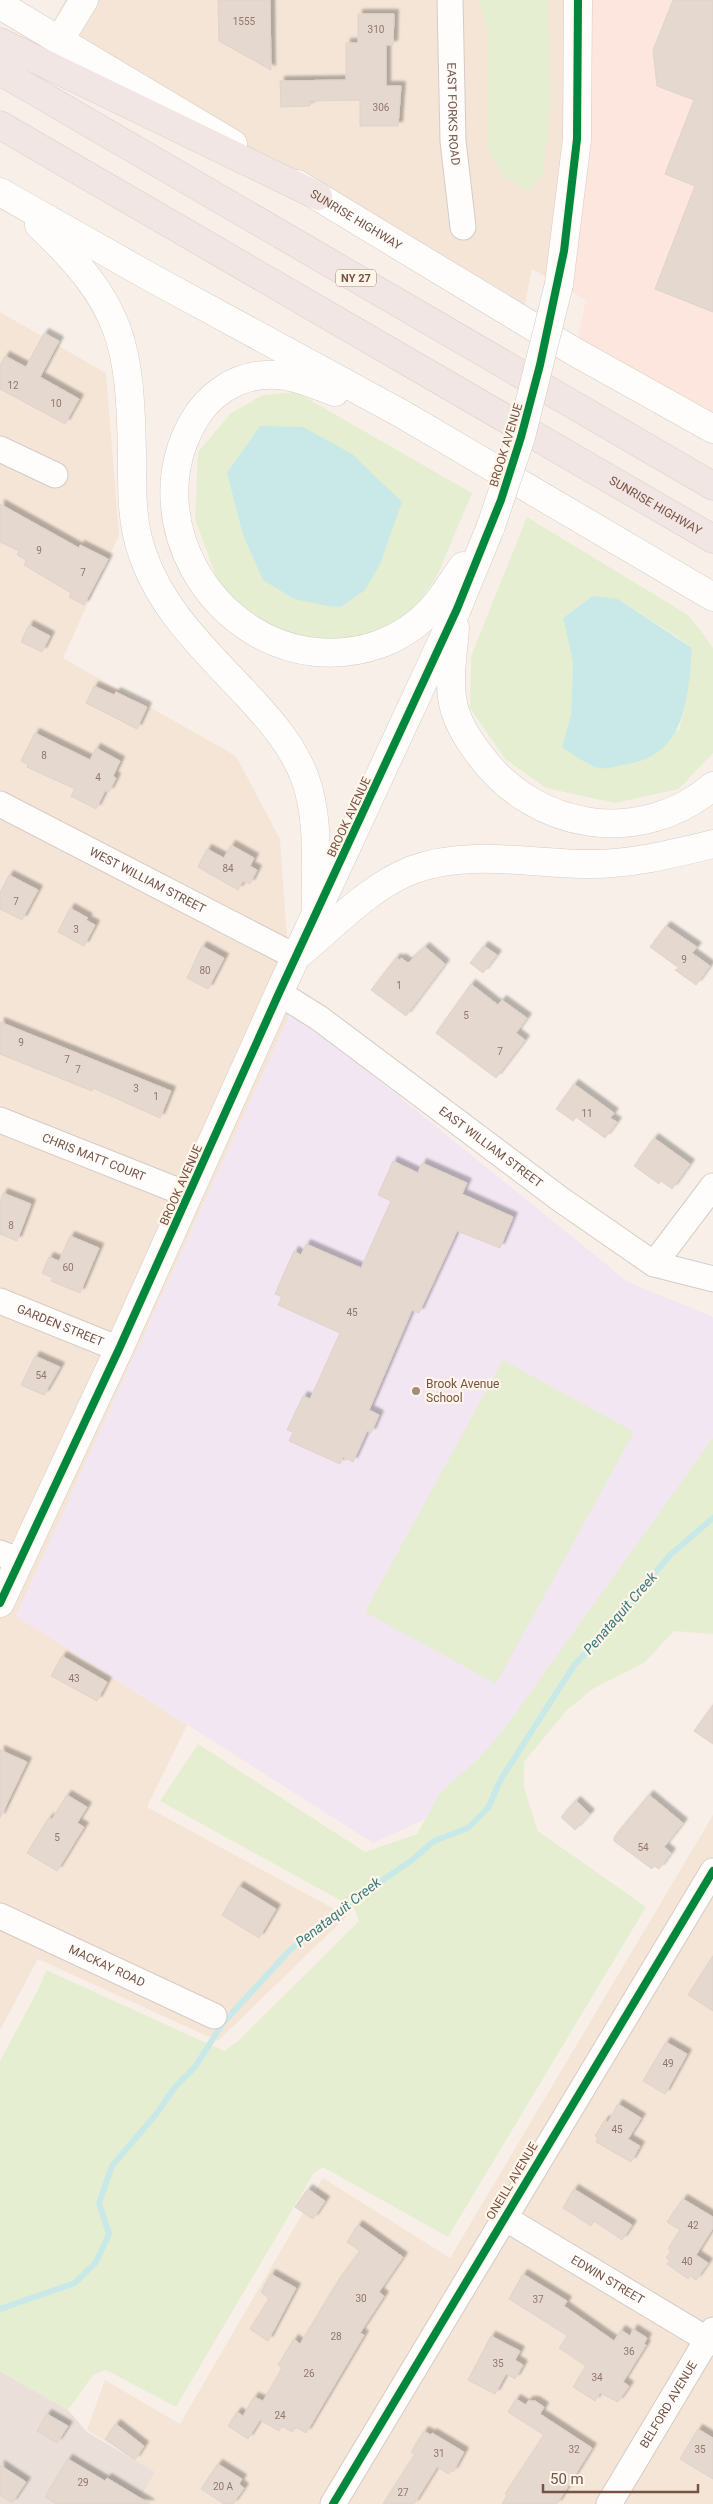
<svg xmlns="http://www.w3.org/2000/svg" width="713" height="2504" viewBox="0 0 713 2504" font-family="Roboto,sans-serif">
<style>
.residential{fill:#f4e5d7}
.commercial{fill:#fce6dd}
.industrial{fill:#eae0d9}
.education{fill:#f2e6f2}
.green{fill:#e5eed1;fill-rule:evenodd}
.water{fill:#c9e9e9}
.lines{fill:none;stroke-linecap:round;stroke-linejoin:round}
.stream{stroke:#c9e9e9;stroke-width:6}
.building{fill:#e4d8cf;stroke:#e1d2ca;filter:url(#shadow)}
.street-casing{stroke:#d6cbc5;stroke-width:27}
.secondary-casing{stroke:#d6cbc4;stroke-width:29}
.highway-casing{stroke:#d9cdc8;stroke-width:29}
.street{stroke:#fefdfc;stroke-width:25}
.secondary{stroke:#fefdfc;stroke-width:28}
.highway{stroke:#f1e6e3;stroke-width:28}
.secondary-bridge-casing{stroke:#d6cbc4;stroke-width:29;stroke-linecap:butt}
.secondary-bridge{stroke:#fefdfc;stroke-width:28}
.cycleway-casing{stroke:#fff5e9;stroke-width:11}
.cycleway{stroke:#00873e;stroke-width:8}
.poi-dot{fill:#a48a7f;stroke:#fff5e9;stroke-width:2}
.labels{text-anchor:middle;dominant-baseline:central;stroke-width:4.5;stroke-linejoin:round;paint-order:stroke}
.number-label{font-size:10px;fill:#94766a}
.shield{fill:#fff5e9;stroke:#a08477;stroke-width:1}
.shield-label{font-size:11px;font-weight:bold;fill:#775346}
.street-label{font-size:12px;fill:#775346;stroke:#fff5e9}
.poi-label{font-size:12px;fill:#775346;stroke:#fff5e9;text-anchor:start}
.water-label{font-size:14px;font-style:italic;fill:#39797e;stroke:#fff5e9}
</style>
<defs>
<filter id="shadow"><feDropShadow dx="4.5" dy="-4.5" stdDeviation="1" flood-color="#0004"/></filter>
</defs>
<rect width="100%" height="100%" fill="#f8f0e8"/>
<!-- residential -->
<path class="residential" d="M65,0H578L559,284L532,269L522,319L52,24Z
M0,312L106,373L119,535L63,658L236,756L280,839L292,1010L16,1616L187,1725L147,1807L347,1916L218,2041L38,1959L0,2030Z
M713,1815V2504H136L154,2472L87,2430L105,2380L180,2424L323,2178L450,2258Z"/>
<!-- commercial -->
<path class="commercial" d="M583,0H713V429L575,352L586,300L559,284Z"/>
<!-- industrial -->
<path class="industrial" d="M0,2371L68,2410L87,2432L155,2472L136,2504H0Z"/>
<!-- education -->
<path class="education" d="M292,1010L628,1282L713,1317V1464L460,1803L373,1843L16,1616Z"/>
<!-- green -->
<path class="green" d="M478,0H547L551,97L543,174L529,191L505,178L488,152V30Z
M296,392L472,493L437,576L414,609L388,630L326,646L253,620L218,582L195,519L198,452L231,413L263,395Z
M527,517L688,615L704,635L713,648V753L679,789L615,803L546,788L505,759L470,708L471,656ZM618,599L679,638L692,648L686,701L679,730L563,748L571,715L573,662L563,618Z
M503,1360L634,1432L496,1684L365,1612Z
M713,1438V1634L674,1631L644,1663L594,1688L566,1711L524,1762V1788L538,1831L646,1907L448,2237L323,2167L314,2173L176,2407L106,2370L93,2375L68,2410L0,2371V2061L39,1988L46,1970L224,2051L237,2042L359,1921L354,1908L160,1801L198,1744L365,1852L417,1834L441,1792L477,1760L502,1732Z"/>
<!-- water -->
<path class="water" d="M260,426L303,427L352,454L402,502L380,564L365,590L341,607L327,606L294,599L263,580L243,535L227,473Z
M593,596L618,599L692,648C688,696 687,755 627,764C619,765 607,770 600,768C590,767 572,753 562,748L571,715L573,662L563,618Z"/>
<g class="lines">
<!-- stream -->
<path class="stream" d="M0,2309L75,2283L96,2262L109,2234L99,2203L112,2166L157,2113L175,2087L195,2067L223,2023L290,1950L328,1918L412,1860L434,1841L468,1828L488,1808L501,1779L575,1664L602,1637L670,1555L713,1518"/>
</g>
<!-- building -->
<path class="building" d="M218,0H270L271,70L219,41Z
M673,0H713V312L655,289L695,186L665,174L694,100L657,86L653,50Z
M358,14H394L393,45H386V86H401L398,126H360V100L310,101V106L281,107L280,81L346,80V43H358Z
M44,333L59,341L40,377L79,399L65,424L0,389V366L5,356L26,367Z
M0,504L79,548L80,545L108,559L84,605L69,597L71,593L24,565L26,560L17,555L19,551L0,542Z
M29,625L50,636L42,652L21,642Z
M94,686L114,695L116,692L147,707L137,729L86,703Z
M35,733L90,760L96,748L120,761L113,776L116,778L109,792L105,791L96,809L71,796L75,789L27,767L28,764L21,761Z
M231,845L254,858L250,866L257,870L250,884L243,881L238,890L198,867L207,849L224,858Z
M9,875L38,890L22,920L0,909V893Z
M70,908L88,918L86,920L95,925L84,946L58,932Z
M666,926L697,947L692,953L710,966L696,985L675,970L679,968L650,947Z
M202,946L224,958L208,989L187,978Z
M484,946L497,955L483,973L470,963Z
M425,947L445,964L406,1016L371,990L396,958L400,960L401,958L408,963Z
M471,984L498,1005L502,1000L527,1018L516,1033L525,1040L496,1078L436,1033Z
M0,1022L171,1091L160,1118L93,1088L92,1091L0,1054Z
M574,1084L614,1113L610,1118L617,1122L605,1138L576,1117L573,1121L556,1109Z
M654,1138L690,1164L672,1189L661,1181L659,1184L634,1166Z
M393,1161L418,1173L422,1163L467,1183L462,1194L513,1217L500,1248L457,1231L419,1313L412,1310L396,1347L369,1410L379,1415L371,1433L367,1431L353,1462L343,1457L340,1464L289,1441L293,1432L287,1430L303,1396L310,1399L340,1333L278,1305L282,1297L275,1294L294,1251L301,1255L306,1244L361,1268L391,1201L378,1195Z
M3,1193L31,1204L17,1241L0,1234V1202Z
M70,1236L99,1248L80,1293L51,1281L53,1278L42,1273L49,1257L59,1261Z
M35,1356L60,1367L44,1395L21,1385Z
M62,1656L107,1682L97,1701L51,1676Z
M713,1705V1744L694,1731Z
M0,1750L27,1762L0,1818Z
M67,1795L87,1807L77,1823L84,1827L57,1871L27,1853L49,1818L52,1819Z
M649,1795L683,1823L664,1847L671,1853L659,1869L654,1866L652,1869L614,1841V1837Z
M576,1801L590,1814L575,1830L561,1817Z
M239,1886L276,1909L259,1938L222,1915Z
M713,1956V2011L688,1995Z
M666,2042L687,2054L665,2094L643,2081Z
M618,2104L641,2118L628,2139L640,2146L631,2162L596,2142L598,2138L595,2136L605,2120L608,2122Z
M308,2189L325,2201L313,2219L295,2207Z
M574,2189L632,2225L622,2240L594,2221L591,2226L563,2208Z
M683,2199L713,2217V2228L696,2255L708,2263L696,2280L690,2276L688,2279L667,2264L670,2260L666,2258L671,2251L668,2249L680,2230L667,2222Z
M358,2225L403,2257L379,2292L384,2296L360,2333L364,2335L306,2433L296,2427L292,2432L282,2426L279,2431L260,2420L248,2439L228,2426L237,2412L243,2416L254,2397L263,2401L281,2370L282,2367L278,2365L294,2339L300,2344L338,2281L360,2251L347,2242Z
M271,2274L296,2288L268,2341L250,2329L269,2299L261,2292Z
M523,2274L567,2301L564,2306L614,2341L621,2330L630,2336L633,2329L647,2338L644,2344L646,2345L623,2382L629,2386L618,2402L600,2393L595,2401L573,2387L586,2366L559,2348L568,2336L509,2299Z
M491,2336L520,2351L515,2360L523,2365L515,2379L506,2374L495,2394L468,2380Z
M516,2399L526,2405L528,2401H535L544,2407L540,2414L592,2448L557,2504H502L507,2496L505,2494L544,2435L508,2412Z
M47,2414L68,2426L57,2443L37,2431Z
M116,2424L144,2446L135,2460L105,2439Z
M698,2429L713,2438V2479L680,2459Z
M424,2431L431,2435L432,2433L464,2452L453,2472L451,2470L449,2474L437,2467L414,2504H383L415,2454L411,2452Z
M68,2459L105,2481L107,2478L150,2504H57L45,2497Z
M218,2464L242,2479L239,2484L244,2488L233,2504H224L201,2489Z
M0,2465L26,2482L12,2503L0,2495Z"/>
<g class="lines">
<!-- street casing -->
<g class="street-casing">
<g id="street">
<path id="s1" d="M450,0L453,141L463,227"/>
<path d="M0,449L55,475"/>
<path id="s2" d="M0,804L296,957"/>
<path id="s3" d="M279,993L319,1018L560,1199L654,1264L713,1279"/>
<path id="s4" d="M0,1120L189,1195"/>
<path d="M654,1264L713,1186"/>
<path id="s5" d="M0,1301L119,1349"/>
<path d="M0,1553L20,1561"/>
<path id="s6" d="M0,1916L214,2016"/>
<path id="s7" d="M503,2217L713,2343"/>
<path d="M333,2504L713,1871"/>
<path id="s8" d="M609,2504L713,2330"/>
</g>
</g>
<!-- secondary casing -->
<g class="secondary-casing">
<g id="secondary">
<path d="M0,5L233,144"/>
<path d="M59,41L84,0"/>
<path id="s9" d="M297,184L575,352L713,429"/>
<path d="M0,192L150,277L402,414L713,597"/>
<path d="M39,225C123,305 130,343 132,455C132,489 131,523 143,555C162,611 208,653 248,696C271,721 293,746 305,778C320,820 315,865 316,908"/>
<path d="M559,284L577,139L578,0"/>
<path d="M335,392C313,384 290,373 266,375C235,376 207,396 193,422C139,517 209,641 316,652C359,656 402,642 432,609C444,596 453,580 463,566"/>
<path d="M455,628C453,656 447,685 455,711C460,727 469,741 479,754C534,830 640,848 713,786"/>
<path d="M303,951C336,923 371,886 412,870C468,849 532,864 590,864C633,864 672,854 713,844"/>
<path d="M0,1603L119,1349L279,993L457,609L491,526"/>
</g>
</g>
<!-- highway casing -->
<g class="highway-casing">
<g id="highway">
<path d="M0,42L318,196"/>
<path d="M0,71L713,486"/>
<path id="s10" d="M0,125L713,539"/>
</g>
</g>
<!-- street -->
<use href="#street" class="street"/>
<!-- secondary -->
<use href="#secondary" class="secondary"/>
<!-- highway -->
<use href="#highway" class="highway"/>
<!-- secondary-bridge casing -->
<g class="secondary-bridge-casing">
<path id="secondary-bridge" d="M491,526L521,437L559,284"/>
</g>
<!-- secondary-bridge -->
<use href="#secondary-bridge" class="secondary-bridge"/>
<!-- cycleway casing -->
<g class="cycleway-casing">
<path id="cycleway" d="M0,1603L119,1349L279,993L457,609L501,500L521,437L540,365L564,251L577,139L578,0
M333,2504L713,1871"/>
</g>
<!-- cycleway -->
<use href="#cycleway" class="cycleway"/>
</g>
<!-- markers -->
<circle class="poi-dot" cx="416" cy="1391" r="5"/>
<g class="labels">
<!-- number labels -->
<g class="number-label">
<text x="244" y="21">1555</text>
<text x="376" y="29">310</text>
<text x="381" y="107">306</text>
<text x="13" y="385">12</text>
<text x="56" y="403">10</text>
<text x="39" y="550">9</text>
<text x="83" y="572">7</text>
<text x="44" y="755">8</text>
<text x="98" y="777">4</text>
<text x="228" y="868">84</text>
<text x="16" y="901">7</text>
<text x="76" y="929">3</text>
<text x="684" y="959">9</text>
<text x="205" y="970">80</text>
<text x="399" y="985">1</text>
<text x="466" y="1015">5</text>
<text x="21" y="1042">9</text>
<text x="500" y="1051">7</text>
<text x="67" y="1059">7</text>
<text x="78" y="1069">7</text>
<text x="136" y="1088">3</text>
<text x="156" y="1096">1</text>
<text x="587" y="1113">11</text>
<text x="11" y="1225">8</text>
<text x="68" y="1267">60</text>
<text x="352" y="1312">45</text>
<text x="41" y="1375">54</text>
<text x="74" y="1678">43</text>
<text x="57" y="1837">5</text>
<text x="643" y="1847">54</text>
<text x="668" y="2063">49</text>
<text x="617" y="2129">45</text>
<text x="693" y="2225">42</text>
<text x="687" y="2261">40</text>
<text x="361" y="2298">30</text>
<text x="538" y="2299">37</text>
<text x="336" y="2336">28</text>
<text x="629" y="2351">36</text>
<text x="498" y="2363">35</text>
<text x="309" y="2373">26</text>
<text x="597" y="2377">34</text>
<text x="280" y="2415">24</text>
<text x="574" y="2449">32</text>
<text x="700" y="2449">35</text>
<text x="439" y="2453">31</text>
<text x="83" y="2482">29</text>
<text x="223" y="2486">20 A</text>
<text x="403" y="2492">27</text>
</g>
<!-- shield labels -->
<rect class="shield" x="336" y="269.5" width="40" height="17" rx="4"/>
<g class="shield-label">
<text x="356" y="278">NY 27</text>
</g>
<!-- street labels -->
<g class="street-label">
<text stroke="none"><textPath href="#s1" startOffset="114">EAST FORKS ROAD</textPath></text>
<text stroke="none"><textPath href="#s9" startOffset="69">SUNRISE HIGHWAY</textPath></text>
<text transform="translate(506 445) rotate(-73)">BROOK AVENUE</text>
<text stroke="none"><textPath href="#s10" startOffset="758">SUNRISE HIGHWAY</textPath></text>
<text transform="translate(349 817) rotate(-65)">BROOK AVENUE</text>
<text stroke="none"><textPath href="#s2" startOffset="166">WEST WILLIAM STREET</textPath></text>
<text stroke="none"><textPath href="#s3" startOffset="262">EAST WILLIAM STREET</textPath></text>
<text stroke="none"><textPath href="#s4" startOffset="101">CHRIS MATT COURT</textPath></text>
<text transform="translate(181 1185) rotate(-66)">BROOK AVENUE</text>
<text stroke="none"><textPath href="#s5" startOffset="65">GARDEN STREET</textPath></text>
<text stroke="none"><textPath href="#s6" startOffset="118">MACKAY ROAD</textPath></text>
<text transform="translate(512 2181) rotate(-59)">ONEILL AVENUE</text>
<text stroke="none"><textPath href="#s7" startOffset="122">EDWIN STREET</textPath></text>
<text stroke="none"><textPath href="#s8" startOffset="116">BELFORD AVENUE</textPath></text>
</g>
<!-- poi labels -->
<g class="poi-label">
<text x="426" y="1384">Brook Avenue<tspan x="426" dy="14">School</tspan></text>
</g>
<!-- water labels -->
<g class="water-label">
<text transform="translate(620 1613) rotate(-49)">Penataquit Creek</text>
<text transform="translate(338 1912) rotate(-38)">Penataquit Creek</text>
</g>
</g>
<!-- scale -->
<path d="M543 2484v8h155v-8" fill="none" stroke="#775346" stroke-width="2.5"/>
<text x="550" y="2484" font-size="15" fill="#775346" stroke="#fff5e9" stroke-width="4" paint-order="stroke">50 m</text>
</svg>
